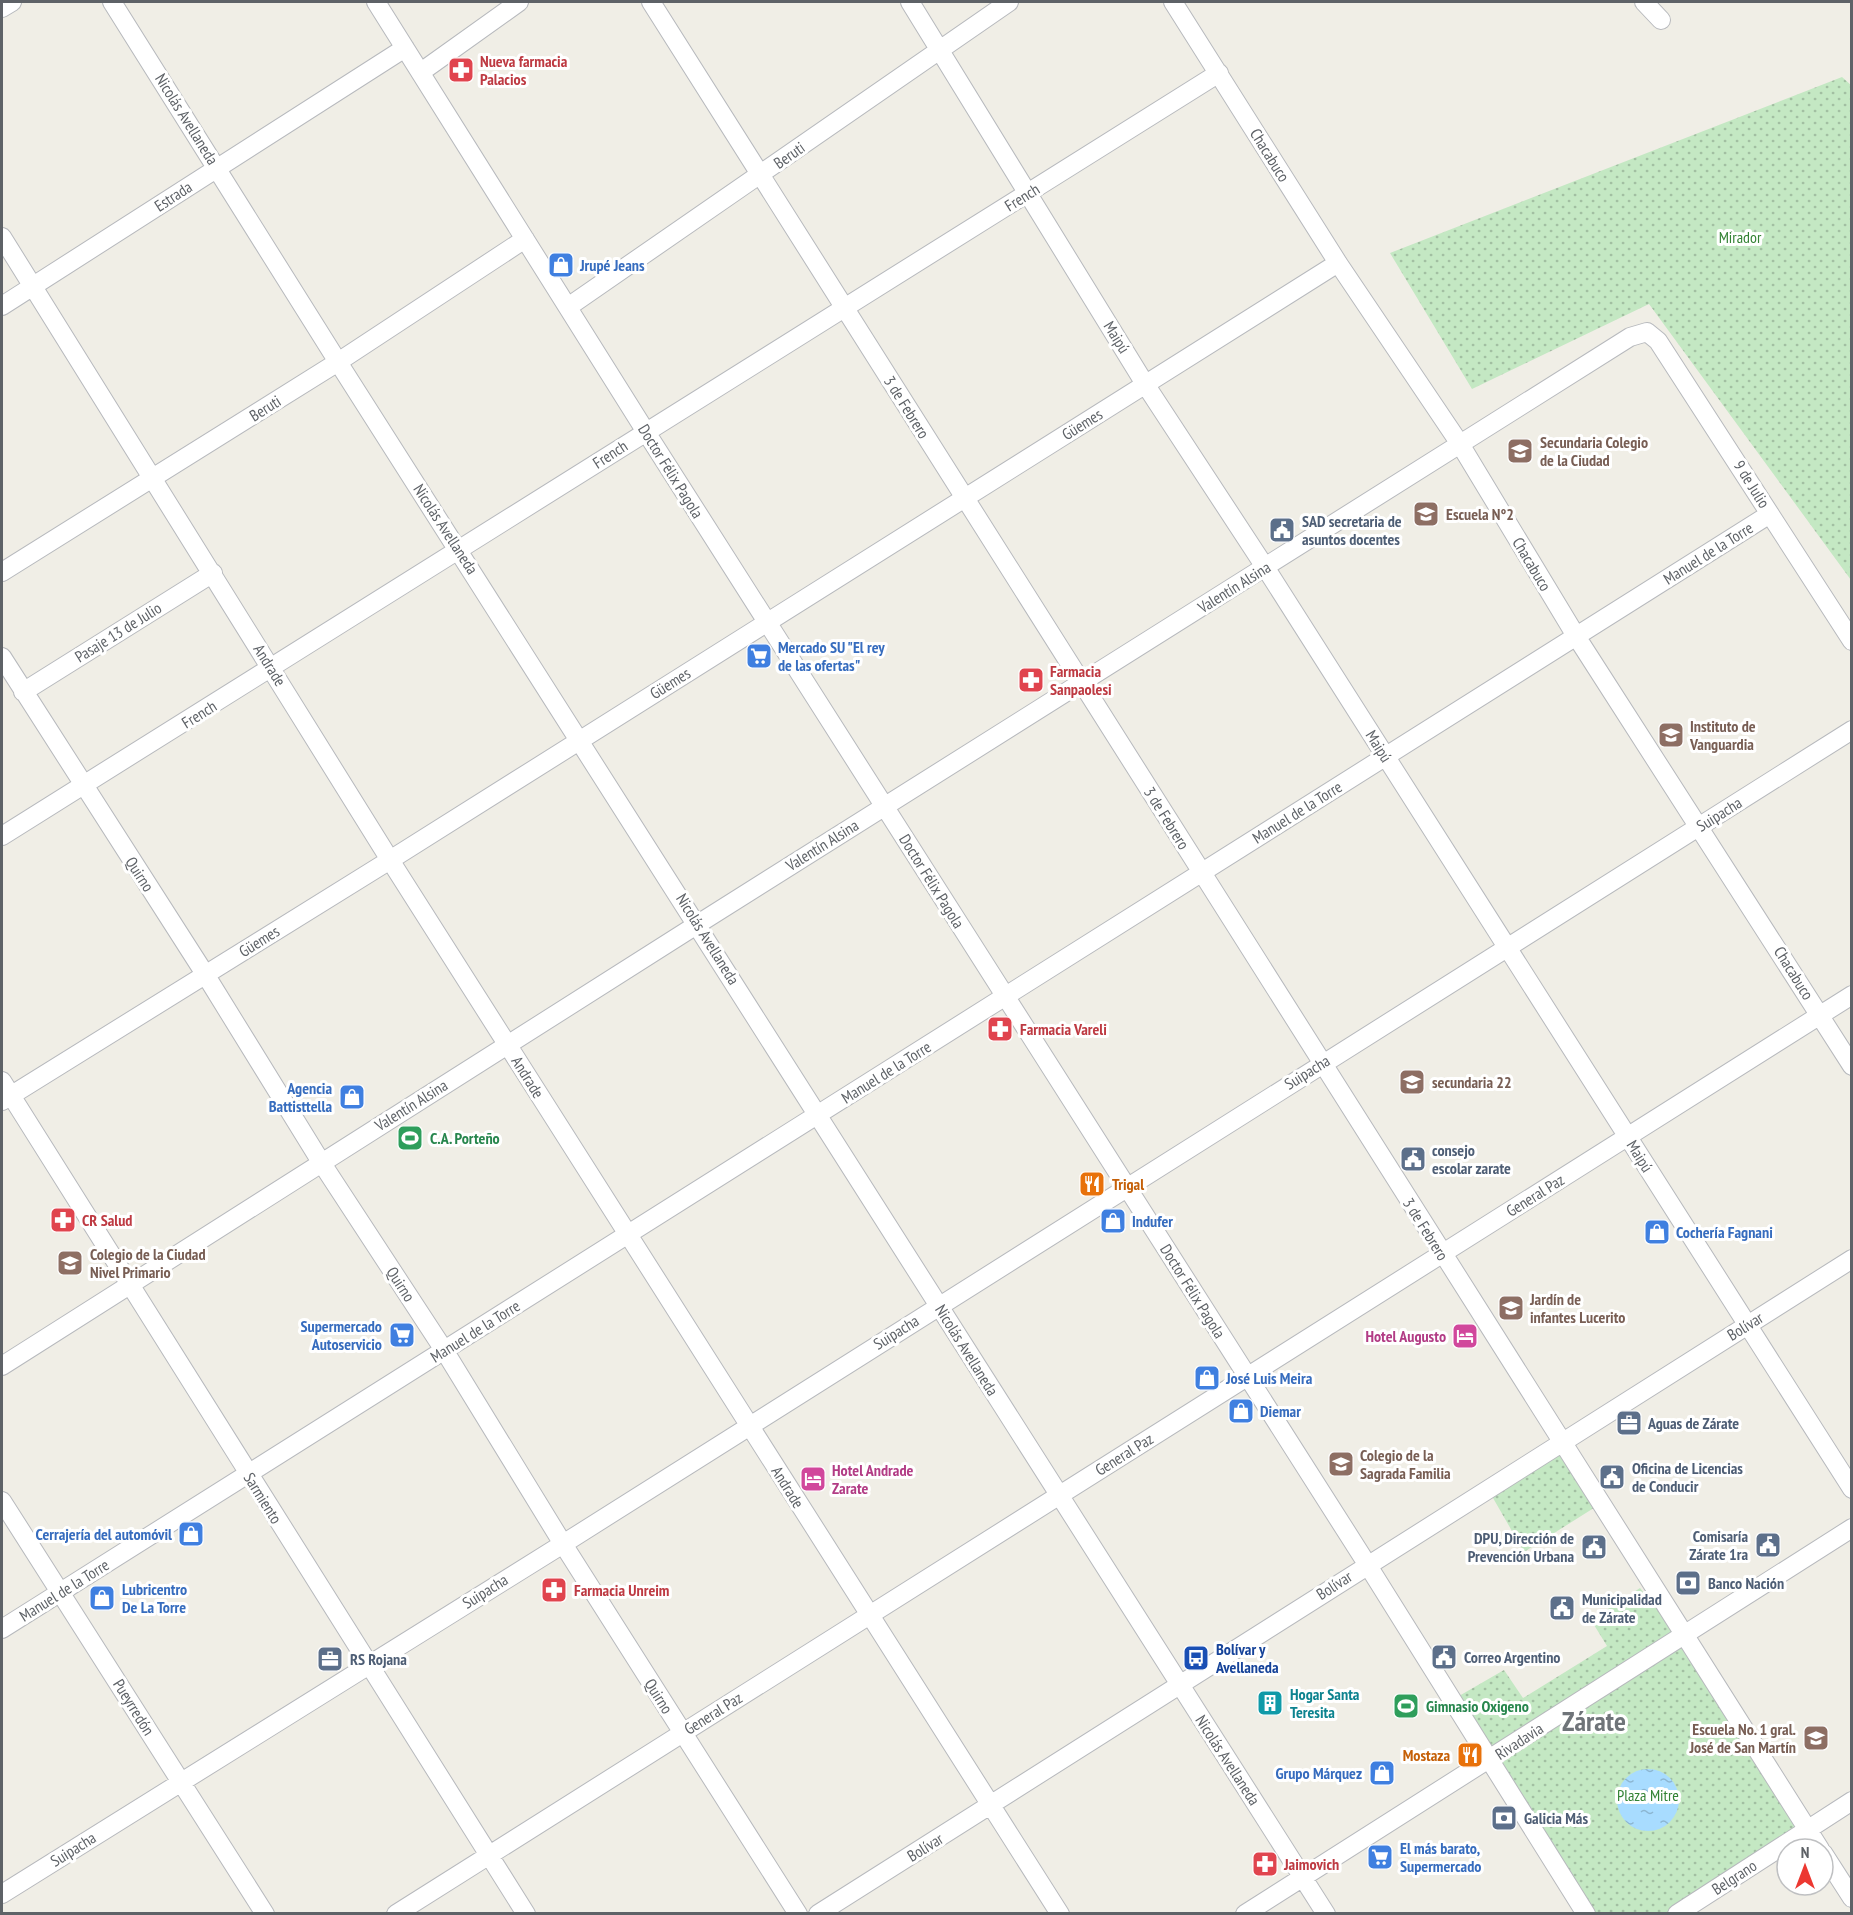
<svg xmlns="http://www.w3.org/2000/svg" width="1853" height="1915" viewBox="0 0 1853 1915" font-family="'PT Sans Narrow',sans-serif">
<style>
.park{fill:url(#park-dots)}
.water{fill:url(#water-ripples)}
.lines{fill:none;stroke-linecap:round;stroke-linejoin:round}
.minor-casing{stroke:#b7b9bd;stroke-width:20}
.minor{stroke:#fff;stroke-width:18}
.labels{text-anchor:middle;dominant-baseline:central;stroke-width:6;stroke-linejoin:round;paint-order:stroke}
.health-label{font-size:16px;font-weight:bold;fill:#be3a42;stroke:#fff;text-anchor:start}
.street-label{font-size:16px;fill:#5e6267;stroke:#fff}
.park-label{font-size:16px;fill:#328233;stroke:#fff}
.shop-label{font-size:16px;font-weight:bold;fill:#366cbe;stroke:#fff;text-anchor:start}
.education-label{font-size:16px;font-weight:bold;fill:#785e54;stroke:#fff;text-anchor:start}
.service-label{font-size:16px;font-weight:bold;fill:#4e5e75;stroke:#fff;text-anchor:start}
.leisure-label{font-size:16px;font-weight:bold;fill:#27864d;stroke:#fff;text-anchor:start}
.food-label{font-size:16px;font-weight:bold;fill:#c56008;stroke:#fff;text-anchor:start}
.hotel-label{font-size:16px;font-weight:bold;fill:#b23c85;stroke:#fff;text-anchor:end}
.transit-label{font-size:16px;font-weight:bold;fill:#164399;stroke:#fff;text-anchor:start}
.culture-label{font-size:16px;font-weight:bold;fill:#0d838f;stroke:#fff;text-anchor:start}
.town-label{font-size:28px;font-weight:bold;fill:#6f7479;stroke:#fff}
</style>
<defs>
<pattern id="park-dots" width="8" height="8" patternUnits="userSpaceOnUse" patternTransform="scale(1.5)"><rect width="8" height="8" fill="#c4e8c3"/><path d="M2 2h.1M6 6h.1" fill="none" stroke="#a2bfa2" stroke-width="1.8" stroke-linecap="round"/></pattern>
<pattern id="water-ripples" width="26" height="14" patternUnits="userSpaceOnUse" patternTransform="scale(1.5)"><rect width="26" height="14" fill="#a8dcff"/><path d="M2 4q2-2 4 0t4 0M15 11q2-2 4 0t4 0" fill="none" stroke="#8cb6d2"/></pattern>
</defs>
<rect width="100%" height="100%" fill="#f0eee6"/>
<!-- park -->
<path class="park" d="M1842,77L1852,86L1851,580L1649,304L1472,389L1390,253Z
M1561,1447L1597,1506L1524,1552L1489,1491Z
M1640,1588L1676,1633L1494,1751L1459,1696L1504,1670L1523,1698L1607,1646L1591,1620Z
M1681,1646L1795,1826L1792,1832L1667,1913H1593L1500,1762Z"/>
<!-- water -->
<path class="water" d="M1617 1800a31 31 0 1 1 62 0a31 31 0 1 1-62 0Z"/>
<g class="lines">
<!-- minor casing -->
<g class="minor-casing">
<path id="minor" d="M112,2L338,362L1326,1914
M376,2L646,432L1367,1564L1586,1914
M651,2L1820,1849
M910,2L1145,384L1265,567L1852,1489
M1173,2L1338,263L1460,444L1576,636L1852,1066
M1644,2L1661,20
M2,8L12,2
M421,72L519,2
M2,237L390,860L1060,1914
M2,306L405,48
M568,307L1009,2
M2,572L338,362L525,239
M2,657L205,974L321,1162L444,1350L563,1544L798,1914
M23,692L213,573
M2,836L1219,73
M2,1081L526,1914
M2,1101L390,860L1338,263
M2,1366L698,924L1630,337L1647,332L1658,341L1852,641
M2,1501L265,1914
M2,1629L1770,514
M1823,1853L1852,1898
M2,1894L563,1544L1852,730
M396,1914L1852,995
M818,1914L1852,1259
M1245,1914L1852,1528
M1677,1914L1852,1801"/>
</g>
<!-- minor -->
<use href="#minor" class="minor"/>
</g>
<!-- icons -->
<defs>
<g id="pharmacy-square" transform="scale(1.35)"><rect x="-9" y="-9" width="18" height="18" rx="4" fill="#e0444e" stroke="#fff"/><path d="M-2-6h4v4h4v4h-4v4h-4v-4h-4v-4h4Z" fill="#fff"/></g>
<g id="shop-square" transform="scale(1.35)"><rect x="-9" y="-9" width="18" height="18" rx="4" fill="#3f7fe0" stroke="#fff"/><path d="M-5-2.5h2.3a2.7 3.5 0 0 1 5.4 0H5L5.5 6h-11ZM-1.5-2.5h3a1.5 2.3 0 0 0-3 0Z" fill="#fff"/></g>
<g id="school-square" transform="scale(1.35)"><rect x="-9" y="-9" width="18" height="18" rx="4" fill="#8d6e63" stroke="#fff"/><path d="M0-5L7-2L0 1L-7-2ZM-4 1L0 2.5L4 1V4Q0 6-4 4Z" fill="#fff"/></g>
<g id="civic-square" transform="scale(1.35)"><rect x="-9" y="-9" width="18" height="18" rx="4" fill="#5c6f8a" stroke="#fff"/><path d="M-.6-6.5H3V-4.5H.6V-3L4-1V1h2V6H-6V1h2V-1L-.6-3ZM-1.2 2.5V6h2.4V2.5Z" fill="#fff"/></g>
<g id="supermarket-square" transform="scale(1.35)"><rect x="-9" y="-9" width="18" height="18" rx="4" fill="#3f7fe0" stroke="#fff"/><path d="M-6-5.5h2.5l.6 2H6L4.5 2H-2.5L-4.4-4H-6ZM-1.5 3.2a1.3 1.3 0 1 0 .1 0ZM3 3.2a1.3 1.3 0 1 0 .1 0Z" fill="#fff"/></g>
<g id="university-square" transform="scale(1.35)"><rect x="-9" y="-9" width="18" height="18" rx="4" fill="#8d6e63" stroke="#fff"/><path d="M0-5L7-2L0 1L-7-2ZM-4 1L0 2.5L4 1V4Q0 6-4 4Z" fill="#fff"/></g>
<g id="stadium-square" transform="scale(1.35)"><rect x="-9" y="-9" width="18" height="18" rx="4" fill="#2e9e5b" stroke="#fff"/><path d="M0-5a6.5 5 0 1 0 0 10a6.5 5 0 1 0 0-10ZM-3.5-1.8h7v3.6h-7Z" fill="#fff"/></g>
<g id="restaurant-square" transform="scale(1.35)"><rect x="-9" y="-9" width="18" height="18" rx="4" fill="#e8710a" stroke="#fff"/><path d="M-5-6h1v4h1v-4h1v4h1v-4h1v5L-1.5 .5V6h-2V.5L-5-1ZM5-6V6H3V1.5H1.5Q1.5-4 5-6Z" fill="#fff"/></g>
<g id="hotel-square" transform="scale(1.35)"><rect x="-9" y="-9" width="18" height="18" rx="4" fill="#d1479c" stroke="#fff"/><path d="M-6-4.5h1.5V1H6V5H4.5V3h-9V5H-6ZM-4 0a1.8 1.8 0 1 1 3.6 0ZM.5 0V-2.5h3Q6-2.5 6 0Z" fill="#fff"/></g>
<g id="office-square" transform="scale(1.35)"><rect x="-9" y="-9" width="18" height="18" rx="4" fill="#5c6f8a" stroke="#fff"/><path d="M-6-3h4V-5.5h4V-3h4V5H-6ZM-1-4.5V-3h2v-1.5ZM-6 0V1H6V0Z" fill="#fff"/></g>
<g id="bank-square" transform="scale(1.35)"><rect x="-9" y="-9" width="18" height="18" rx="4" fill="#5c6f8a" stroke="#fff"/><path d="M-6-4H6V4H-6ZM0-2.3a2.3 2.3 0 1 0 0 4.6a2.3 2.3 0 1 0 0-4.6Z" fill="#fff"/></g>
<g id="bus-square" transform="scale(1.35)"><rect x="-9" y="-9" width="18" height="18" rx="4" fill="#1a4fb4" stroke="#fff"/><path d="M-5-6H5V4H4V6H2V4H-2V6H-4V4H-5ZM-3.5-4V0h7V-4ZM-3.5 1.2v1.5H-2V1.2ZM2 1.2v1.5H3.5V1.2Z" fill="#fff"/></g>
<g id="building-square" transform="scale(1.35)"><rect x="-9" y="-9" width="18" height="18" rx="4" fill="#0f9aa8" stroke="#fff"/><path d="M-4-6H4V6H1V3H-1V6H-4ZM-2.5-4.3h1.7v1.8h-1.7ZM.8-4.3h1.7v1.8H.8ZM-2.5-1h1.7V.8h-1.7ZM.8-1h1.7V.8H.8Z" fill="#fff"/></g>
</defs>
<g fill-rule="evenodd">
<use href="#pharmacy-square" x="461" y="70"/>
<use href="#shop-square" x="561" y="265"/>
<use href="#school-square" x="1520" y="451"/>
<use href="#school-square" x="1426" y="514"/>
<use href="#civic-square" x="1282" y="530"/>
<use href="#supermarket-square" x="759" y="656"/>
<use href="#pharmacy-square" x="1031" y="680"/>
<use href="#university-square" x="1671" y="735"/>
<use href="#pharmacy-square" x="1000" y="1029"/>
<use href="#school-square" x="1412" y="1082"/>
<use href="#shop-square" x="352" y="1097"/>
<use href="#stadium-square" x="410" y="1138"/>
<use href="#civic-square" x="1413" y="1159"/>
<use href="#restaurant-square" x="1092" y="1184"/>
<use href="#pharmacy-square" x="63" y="1220"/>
<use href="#shop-square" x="1113" y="1221"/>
<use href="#shop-square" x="1657" y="1232"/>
<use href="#school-square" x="70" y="1263"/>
<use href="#school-square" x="1511" y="1308"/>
<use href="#supermarket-square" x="402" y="1335"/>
<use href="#hotel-square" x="1465" y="1336"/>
<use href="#shop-square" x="1207" y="1378"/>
<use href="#shop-square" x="1241" y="1411"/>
<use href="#office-square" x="1629" y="1423"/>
<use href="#school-square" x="1341" y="1464"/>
<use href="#civic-square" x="1612" y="1477"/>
<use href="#hotel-square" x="813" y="1479"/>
<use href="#shop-square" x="191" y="1534"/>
<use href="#civic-square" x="1768" y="1545"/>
<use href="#civic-square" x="1594" y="1547"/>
<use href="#bank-square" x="1688" y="1583"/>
<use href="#pharmacy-square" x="554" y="1590"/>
<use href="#shop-square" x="102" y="1598"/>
<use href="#civic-square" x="1562" y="1608"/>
<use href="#civic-square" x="1444" y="1657"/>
<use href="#bus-square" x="1196" y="1658"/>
<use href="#office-square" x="330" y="1659"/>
<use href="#building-square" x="1270" y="1703"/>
<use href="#stadium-square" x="1406" y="1706"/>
<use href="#school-square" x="1816" y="1738"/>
<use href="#restaurant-square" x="1470" y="1755"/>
<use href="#shop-square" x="1382" y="1773"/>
<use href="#bank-square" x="1504" y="1818"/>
<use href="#supermarket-square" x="1380" y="1857"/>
<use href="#pharmacy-square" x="1265" y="1864"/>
</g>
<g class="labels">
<!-- health labels -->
<g class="health-label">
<text x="480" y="61">Nueva farmacia<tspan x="480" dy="18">Palacios</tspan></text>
<text x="1050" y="671">Farmacia<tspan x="1050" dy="18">Sanpaolesi</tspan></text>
<text x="1020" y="1029">Farmacia Vareli</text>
<text x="82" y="1220">CR Salud</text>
<text x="574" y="1590">Farmacia Unreim</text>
<text x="1284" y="1864">Jaimovich</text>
</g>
<!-- street labels -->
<g class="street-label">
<text transform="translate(187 119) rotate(58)">Nicolás Avellaneda</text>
<text transform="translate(789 155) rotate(-35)">Beruti</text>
<text transform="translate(1270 155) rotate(58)">Chacabuco</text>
<text transform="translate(173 196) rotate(-33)">Estrada</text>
<text transform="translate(1022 197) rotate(-32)">French</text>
<text transform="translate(1117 337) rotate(58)">Maipú</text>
<text transform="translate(907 407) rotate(58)">3 de Febrero</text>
<text transform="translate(265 408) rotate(-32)">Beruti</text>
<text transform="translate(1082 424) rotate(-32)">Güemes</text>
<text transform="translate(610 454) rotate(-33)">French</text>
<text transform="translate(671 471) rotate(58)">Doctor Félix Pagola</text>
<text transform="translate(1752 484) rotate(58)">9 de Julio</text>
<text transform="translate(446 529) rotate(57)">Nicolás Avellaneda</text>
<text transform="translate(1708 553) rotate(-32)">Manuel de la Torre</text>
<text transform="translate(1532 564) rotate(59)">Chacabuco</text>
<text transform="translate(1234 587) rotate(-32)">Valentín Alsina</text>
<text transform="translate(118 632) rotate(-32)">Pasaje 13 de Julio</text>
<text transform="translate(270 665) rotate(58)">Andrade</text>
<text transform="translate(670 683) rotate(-32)">Güemes</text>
<text transform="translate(199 714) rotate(-32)">French</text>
<text transform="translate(1379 746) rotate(58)">Maipú</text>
<text transform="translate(1297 812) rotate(-32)">Manuel de la Torre</text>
<text transform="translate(1719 814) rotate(-32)">Suipacha</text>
<text transform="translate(1167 818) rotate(58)">3 de Febrero</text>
<text transform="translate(822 845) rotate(-32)">Valentín Alsina</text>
<text transform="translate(140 874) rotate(57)">Quirno</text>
<text transform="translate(932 881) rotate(58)">Doctor Félix Pagola</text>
<text transform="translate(708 939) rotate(58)">Nicolás Avellaneda</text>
<text transform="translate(259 941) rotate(-32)">Güemes</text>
<text transform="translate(1794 973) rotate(58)">Chacabuco</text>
<text transform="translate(886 1072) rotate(-32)">Manuel de la Torre</text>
<text transform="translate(1307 1072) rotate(-32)">Suipacha</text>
<text transform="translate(528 1077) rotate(58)">Andrade</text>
<text transform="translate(411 1105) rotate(-32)">Valentín Alsina</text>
<text transform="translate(1640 1156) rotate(58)">Maipú</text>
<text transform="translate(1535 1195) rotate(-32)">General Paz</text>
<text transform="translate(1426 1229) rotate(58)">3 de Febrero</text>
<text transform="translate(401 1284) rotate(57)">Quirno</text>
<text transform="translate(1193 1291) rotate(58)">Doctor Félix Pagola</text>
<text transform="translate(1745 1326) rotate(-32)">Bolívar</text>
<text transform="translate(475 1331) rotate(-32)">Manuel de la Torre</text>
<text transform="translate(896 1332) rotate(-32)">Suipacha</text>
<text transform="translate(967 1350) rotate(58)">Nicolás Avellaneda</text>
<text transform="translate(1124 1454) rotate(-32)">General Paz</text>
<text transform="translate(788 1487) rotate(58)">Andrade</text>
<text transform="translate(263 1498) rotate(58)">Sarmiento</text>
<text transform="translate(1334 1585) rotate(-33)">Bolívar</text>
<text transform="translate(64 1590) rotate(-32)">Manuel de la Torre</text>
<text transform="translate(485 1591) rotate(-32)">Suipacha</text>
<text transform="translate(659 1696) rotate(58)">Quirno</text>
<text transform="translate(134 1707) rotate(58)">Pueyrredón</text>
<text transform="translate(713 1713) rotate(-32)">General Paz</text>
<text transform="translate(1519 1741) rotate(-33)">Rivadavia</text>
<text transform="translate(1228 1760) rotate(57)">Nicolás Avellaneda</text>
<text transform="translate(925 1847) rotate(-32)">Bolívar</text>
<text transform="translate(73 1849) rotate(-32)">Suipacha</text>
<text transform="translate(1734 1877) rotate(-33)">Belgrano</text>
</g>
<!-- park labels -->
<g class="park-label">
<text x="1740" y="237">Mirador</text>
<text x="1648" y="1795">Plaza Mitre</text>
</g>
<!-- shop labels -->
<g class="shop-label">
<text x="580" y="265">Jrupé Jeans</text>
<text x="778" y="647">Mercado SU "El rey<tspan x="778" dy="18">de las ofertas"</tspan></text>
<text x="332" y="1088" text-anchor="end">Agencia<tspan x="332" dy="18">Battisttella</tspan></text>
<text x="1132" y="1221">Indufer</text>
<text x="1676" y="1232">Cochería Fagnani</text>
<text x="382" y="1326" text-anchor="end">Supermercado<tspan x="382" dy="18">Autoservicio</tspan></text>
<text x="1226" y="1378">José Luis Meira</text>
<text x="1260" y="1411">Diemar</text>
<text x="172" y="1534" text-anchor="end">Cerrajería del automóvil</text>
<text x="122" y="1589">Lubricentro<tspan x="122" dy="18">De La Torre</tspan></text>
<text x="1362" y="1773" text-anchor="end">Grupo Márquez</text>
<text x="1400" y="1848">El más barato,<tspan x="1400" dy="18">Supermercado</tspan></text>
</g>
<!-- education labels -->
<g class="education-label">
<text x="1540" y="442">Secundaria Colegio<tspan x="1540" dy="18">de la Ciudad</tspan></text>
<text x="1446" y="514">Escuela N°2</text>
<text x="1690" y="726">Instituto de<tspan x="1690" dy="18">Vanguardia</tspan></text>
<text x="1432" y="1082">secundaria 22</text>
<text x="90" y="1254">Colegio de la Ciudad<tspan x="90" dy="18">Nivel Primario</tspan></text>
<text x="1530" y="1299">Jardín de<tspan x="1530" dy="18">infantes Lucerito</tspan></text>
<text x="1360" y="1455">Colegio de la<tspan x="1360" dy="18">Sagrada Familia</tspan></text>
<text x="1796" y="1729" text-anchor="end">Escuela No. 1 gral.<tspan x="1796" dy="18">José de San Martín</tspan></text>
</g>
<!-- service labels -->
<g class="service-label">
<text x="1302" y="521">SAD secretaria de<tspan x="1302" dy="18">asuntos docentes</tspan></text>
<text x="1432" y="1150">consejo<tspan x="1432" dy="18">escolar zarate</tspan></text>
<text x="1648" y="1423">Aguas de Zárate</text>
<text x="1632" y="1468">Oficina de Licencias<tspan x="1632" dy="18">de Conducir</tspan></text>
<text x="1748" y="1536" text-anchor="end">Comisaría<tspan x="1748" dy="18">Zárate 1ra</tspan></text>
<text x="1574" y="1538" text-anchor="end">DPU, Dirección de<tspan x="1574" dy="18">Prevención Urbana</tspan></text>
<text x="1708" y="1583">Banco Nación</text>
<text x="1582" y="1599">Municipalidad<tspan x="1582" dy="18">de Zárate</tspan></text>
<text x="1464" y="1657">Correo Argentino</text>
<text x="350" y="1659">RS Rojana</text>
<text x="1524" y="1818">Galicia Más</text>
</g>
<!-- leisure labels -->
<g class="leisure-label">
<text x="430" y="1138">C.A. Porteño</text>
<text x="1426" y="1706">Gimnasio Oxigeno</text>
</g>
<!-- food labels -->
<g class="food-label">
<text x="1112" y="1184">Trigal</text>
<text x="1450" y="1755" text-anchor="end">Mostaza</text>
</g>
<!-- hotel labels -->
<g class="hotel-label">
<text x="1446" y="1336">Hotel Augusto</text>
<text x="832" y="1470" text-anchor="start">Hotel Andrade<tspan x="832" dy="18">Zarate</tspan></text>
</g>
<!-- transit labels -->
<g class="transit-label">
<text x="1216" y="1649">Bolívar y<tspan x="1216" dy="18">Avellaneda</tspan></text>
</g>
<!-- culture labels -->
<g class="culture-label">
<text x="1290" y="1694">Hogar Santa<tspan x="1290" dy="18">Teresita</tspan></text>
</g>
<!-- town labels -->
<g class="town-label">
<text x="1594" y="1720">Zárate</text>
</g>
</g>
<!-- border -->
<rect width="1853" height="1915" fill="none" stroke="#5e6267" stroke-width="6"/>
<!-- north arrow -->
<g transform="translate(1805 1867)"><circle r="28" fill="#ffffff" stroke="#bfc0c2" stroke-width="1.5"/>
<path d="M0-4.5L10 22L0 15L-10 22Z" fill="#ec3831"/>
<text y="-9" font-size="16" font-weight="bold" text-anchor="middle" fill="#5e6267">N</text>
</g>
</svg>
